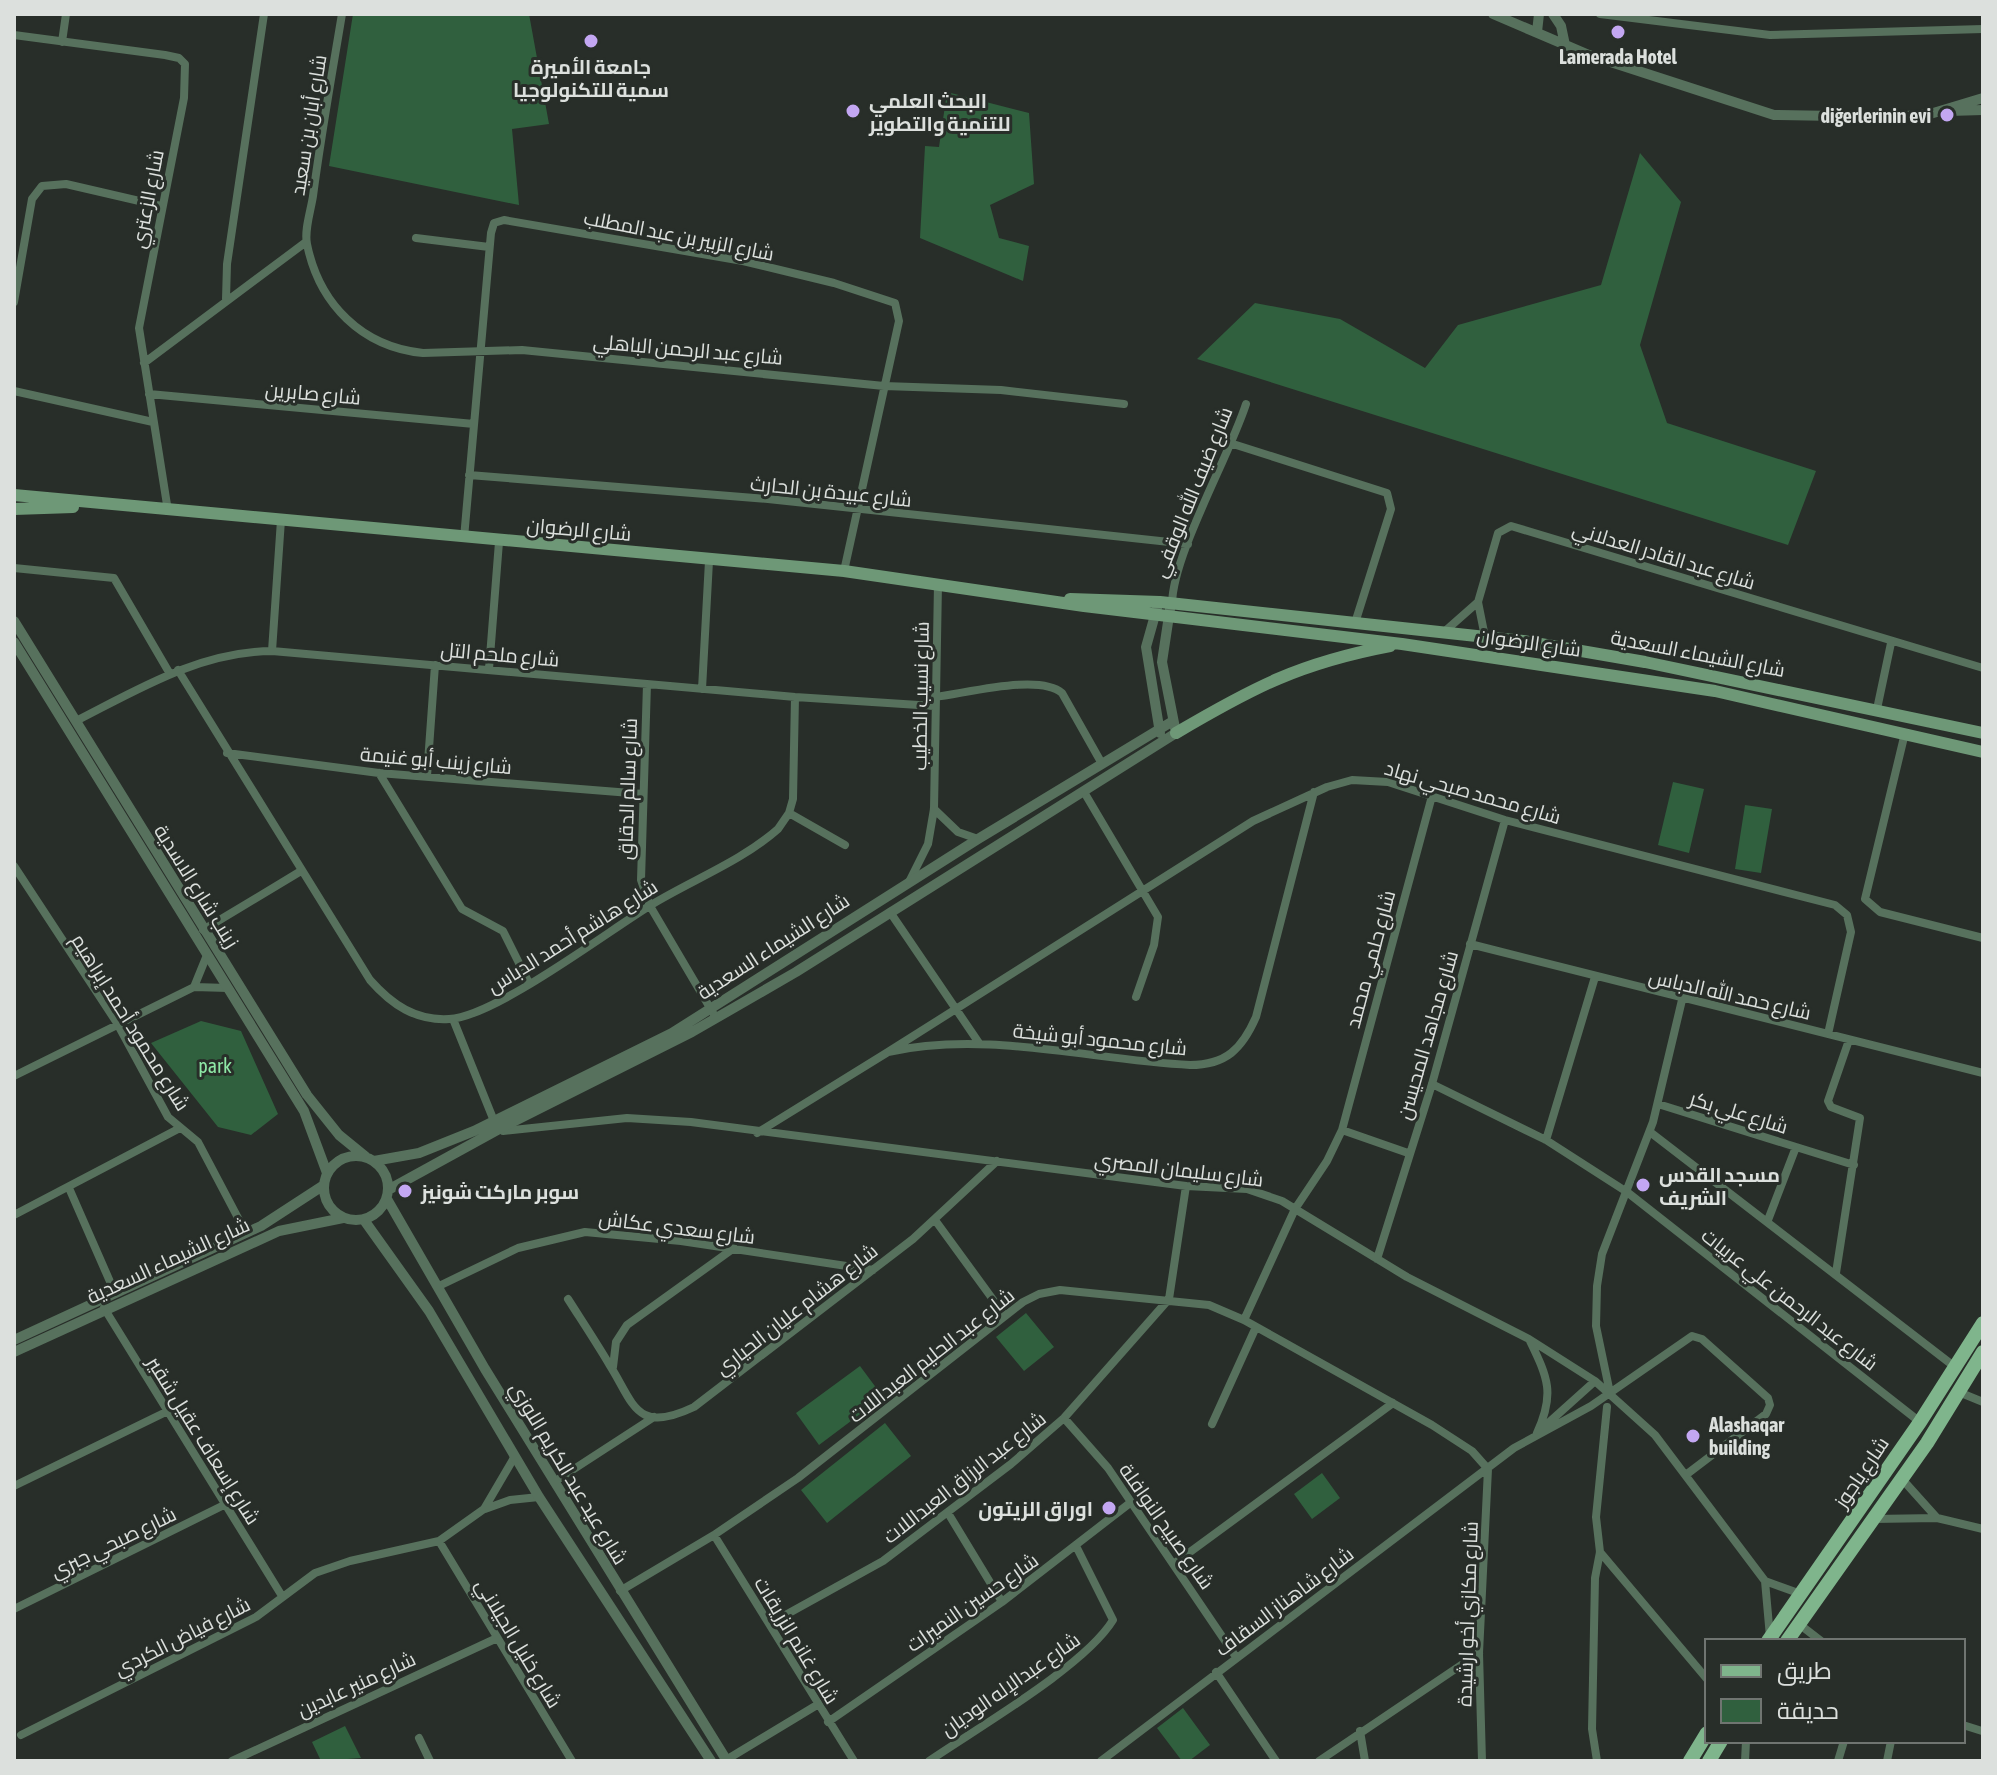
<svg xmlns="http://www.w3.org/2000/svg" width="1997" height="1775" viewBox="0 0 1997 1775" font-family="'Asap Condensed',Cairo,sans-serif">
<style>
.green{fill:#30603e}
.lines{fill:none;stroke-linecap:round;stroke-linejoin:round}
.minor{stroke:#57715d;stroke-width:8}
.tertiary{stroke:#57715d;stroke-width:10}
.secondary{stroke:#6e9877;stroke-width:12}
.primary{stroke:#7fb58c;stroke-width:14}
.poi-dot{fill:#c3a7f2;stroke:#282e29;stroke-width:3}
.labels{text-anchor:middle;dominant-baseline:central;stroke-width:6;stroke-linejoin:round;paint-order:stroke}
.poi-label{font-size:20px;font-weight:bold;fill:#dce0dd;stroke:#282e29;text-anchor:start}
.street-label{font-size:20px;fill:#dce0dd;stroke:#282e29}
.park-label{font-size:20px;fill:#8ee8a6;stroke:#282e29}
</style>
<rect width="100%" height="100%" fill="#282e29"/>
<!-- green -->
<path class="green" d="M353,14H529L549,124L512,129L519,205L329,166Z
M947,92L1029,113L1034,184L990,205L999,238L1029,246L1023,281L920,238L925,146L939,147Z
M1640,153L1681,202L1640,345L1667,423L1816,471L1788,545L1197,359L1255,303L1340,319L1425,368L1458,325L1601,285Z
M1673,782L1704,789L1689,853L1658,845Z
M1745,805L1772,809L1761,873L1735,869Z
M201,1021L241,1031L278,1114L251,1135L218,1127L151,1043Z
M1026,1313L1054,1347L1024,1371L996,1337Z
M860,1366L883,1397L819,1445L796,1413Z
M885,1423L911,1456L827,1523L801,1490Z
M1322,1473L1340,1498L1312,1519L1294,1494Z
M1183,1708L1210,1745L1189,1761H1182L1157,1728Z
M345,1726L361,1758L321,1761L312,1742Z"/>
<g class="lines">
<!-- minor -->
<path class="minor" d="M342,14C332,74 321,135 313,196C311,210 304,230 307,244C319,304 362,347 423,353L522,350L884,386L1001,390L1124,404
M1600,14L1770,35L1983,29
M14,35L165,55L179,58L185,64L184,98L139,328L168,511
M62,42L66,14
M416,238L489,247
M226,299L227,264L264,14
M14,302L32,199L42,186L66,184L161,206
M144,363L306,242
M14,391L153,422
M149,394L474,424
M1233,444L1387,493L1391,509L1355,623
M469,475L768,499L1188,544
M464,538L491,233L494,223L504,220L743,261L834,283L895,303L899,321L844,571
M14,568L114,578L170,674
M1172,604C1173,554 1229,457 1246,404
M1444,632L1478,602
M1485,637L1478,602L1498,533L1511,526L1983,668
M272,651L281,520
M489,669L499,542
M178,670L370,980C392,1005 416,1021 449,1019C495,1017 608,931 651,905C692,880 742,861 778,829L789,813L793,799L795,697
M647,684L641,880L650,906L716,1018
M702,689L709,561
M935,697C964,694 1039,673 1062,693L1101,762
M1877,709L1891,643
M76,721C139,689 199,652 272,651L795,697L934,706
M1905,733L1865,899L1880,912L1983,938
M227,753L379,773L643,794
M379,773L462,909L503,931L529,983
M427,776L435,665
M1084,792L1158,917L1154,945L1136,997
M934,809L958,832L978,839
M789,813L845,845
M14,866L117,1023L168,1117L198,1142L246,1233
M909,882L928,844L934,809L938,584
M890,912L979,1043
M203,930L301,871
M1470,944L1983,1073
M194,987L207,955
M453,1019L494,1121L503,1131L627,1118L691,1122L1186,1186L1247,1189L1282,1201L1407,1277L1529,1339L1595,1381L1655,1435L1765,1581L1770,1637
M888,1052L1253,821L1327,787L1352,780L1388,782L1505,820L1835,905L1847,915L1851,932L1828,1034
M14,1076L194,987L228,988
M1432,1084L1546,1140L1627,1192L1920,1422
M1658,1104L1854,1165
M1342,1130L1408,1153
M1650,1132L1955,1367
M757,1133L888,1052C987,1030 1090,1060 1190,1065C1226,1065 1242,1049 1256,1017L1314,792
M1546,1140L1595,977
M69,1188L115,1293
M14,1215L180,1128
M935,1220L1005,1316
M1768,1220L1796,1147
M1377,1259L1432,1084L1505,820
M1836,1273L1860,1118L1831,1107L1828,1101L1849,1040
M439,1286L518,1248L585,1232L681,1241L873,1270
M568,1299C582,1321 596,1342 609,1364C634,1403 635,1435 694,1407L913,1239L997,1161
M104,1308L282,1596
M1244,1320L1295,1209L1327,1161L1342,1130L1432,796
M1530,1341C1548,1378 1555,1394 1537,1433
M613,1367L616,1342L627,1325L734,1248
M1610,1393L1596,1326L1597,1286L1602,1254L1653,1122L1682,1000
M1961,1393L1983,1402
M1064,1418L1108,1468L1236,1657
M1212,1424L1256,1327
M1546,1425L1595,1381
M1902,1479L1937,1518
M554,1482L654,1417
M14,1486L168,1411
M485,1509L510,1500L539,1497
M948,1513L1002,1602
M1873,1519L1937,1518L1983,1529
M714,1535L854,1761
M439,1541L572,1761
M1600,1552L1707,1679
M1175,1563L1393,1403
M1765,1581L1801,1594
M620,1591L714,1535L798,1478L1023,1302L1039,1294L1060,1290L1209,1305L1244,1320L1432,1425L1472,1451L1488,1469
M14,1609L226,1504
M771,1623L883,1561L1011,1464L1064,1418L1169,1299L1186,1186
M1799,1624L1821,1641
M1216,1672L1276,1761
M828,1722L1002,1602L1130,1503
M1963,1725L1982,1731
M1360,1731L1365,1761
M21,1735L256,1617L315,1573L350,1561L439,1541L484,1509L515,1456
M419,1738L430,1761
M726,1760L817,1705
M232,1761L495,1639
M929,1761C977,1728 1085,1666 1113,1620L1076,1546
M1101,1761L1514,1448L1591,1406L1692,1336L1702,1339L1768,1398L1770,1405L1766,1414L1687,1474
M1319,1761L1479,1653
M1482,1761L1479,1653L1488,1469
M1597,1761L1592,1729L1595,1578L1600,1552L1596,1517L1607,1407
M1745,1761L1746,1741
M1838,1761L1844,1741
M1887,1761L1891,1741"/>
<!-- tertiary -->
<path class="tertiary" d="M1493,14L1589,55L1774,115L1895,117L1930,114L1983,98
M1553,14L1561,26L1565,45
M1537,32L1539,14
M1949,111L1983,110
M1157,608L1146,647L1160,733
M14,621L307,1095L339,1135L366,1157
M14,642L304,1111L327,1173
M324 1188a32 32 0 1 1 64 0a32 32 0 1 1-64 0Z
M374,1161L419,1153L474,1131L672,1033L978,839L1173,721
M388,1190L499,1129L692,1032L796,972L1176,733L1162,662L1170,609
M387,1199L485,1369L727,1761
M364,1220L429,1311L539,1497L711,1761
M14,1340L261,1226L324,1185
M14,1352L279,1231L343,1218"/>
<!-- secondary -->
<path class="secondary" d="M14,495L844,571L1084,606L1402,644L1715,691L1983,752
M14,509L73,507
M1070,599L1160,602L1523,641L1645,662L1983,733
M1176,733C1254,687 1300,663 1390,646"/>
<!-- primary -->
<path class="primary" d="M1768,1641L1920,1422L1983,1323
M1787,1641L1927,1443L1983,1352
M1690,1761L1707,1733
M1709,1761L1721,1741"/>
</g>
<!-- markers -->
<g class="poi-dot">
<circle cx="1618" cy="32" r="8"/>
<circle cx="591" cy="41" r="8"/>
<circle cx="853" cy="111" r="8"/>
<circle cx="1947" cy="115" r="8"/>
<circle cx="1643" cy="1185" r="8"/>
<circle cx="405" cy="1191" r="8"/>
<circle cx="1693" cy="1436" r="8"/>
<circle cx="1109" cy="1508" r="8"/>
</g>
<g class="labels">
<!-- poi labels -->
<g class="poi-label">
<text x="1618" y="56" text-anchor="middle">Lamerada Hotel</text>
<text x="591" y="66" text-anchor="middle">جامعة الأميرة<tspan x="591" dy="23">سمية للتكنولوجيا</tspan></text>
<text x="869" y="100">البحث العلمي<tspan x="869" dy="23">للتنمية والتطوير</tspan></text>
<text x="1931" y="115" text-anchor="end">diğerlerinin evi</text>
<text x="1659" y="1174">مسجد القدس<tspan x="1659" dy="23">الشريف</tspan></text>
<text x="421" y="1191">سوبر ماركت شونيز</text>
<text x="1709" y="1424">Alashaqar<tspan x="1709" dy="23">building</tspan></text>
<text x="1093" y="1508" text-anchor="end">اوراق الزيتون</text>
</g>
<!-- street labels -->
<g class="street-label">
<text transform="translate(308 125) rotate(-81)">شارع أبان بن سعيد</text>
<text transform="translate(147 199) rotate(-79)">شارع الزعتري</text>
<text transform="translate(679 235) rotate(11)">شارع الزبير بن عبد المطلب</text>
<text transform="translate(688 349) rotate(5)">شارع عبد الرحمن الباهلي</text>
<text transform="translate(313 393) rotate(5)">شارع صابرين</text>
<text transform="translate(831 491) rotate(6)">شارع عبيدة بن الحارث</text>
<text transform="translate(1192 492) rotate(-68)">شارع ضيف الله الوقفي</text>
<text transform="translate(579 529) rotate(5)">شارع الرضوان</text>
<text transform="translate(1664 555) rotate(17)">شارع عبد القادر العدلاني</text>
<text transform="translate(1529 642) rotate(8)">شارع الرضوان</text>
<text transform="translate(1698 653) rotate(11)">شارع الشيماء السعدية</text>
<text transform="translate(500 654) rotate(5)">شارع ملحم التل</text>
<text transform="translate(920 696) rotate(-89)">شارع نسيب الخطيب</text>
<text transform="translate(436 760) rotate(5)">شارع زينب أبو غنيمة</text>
<text transform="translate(627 789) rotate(-88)">شارع سالم الدقاق</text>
<text transform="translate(1473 792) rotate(16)">شارع محمد صبحي نهاد</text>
<text transform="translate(197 886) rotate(58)">زينب شارع الاسدية</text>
<text transform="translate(572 936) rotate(-32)">شارع هاشم أحمد الدباس</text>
<text transform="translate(773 946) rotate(-33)">شارع الشيماء السعدية</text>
<text transform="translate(1370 959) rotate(-75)">شارع حلمي محمد</text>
<text transform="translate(1730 994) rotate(13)">شارع حمد الله الدباس</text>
<text transform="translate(131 1022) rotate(58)">شارع محمود أحمد إبراهيم</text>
<text transform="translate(1427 1035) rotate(-74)">شارع مجاهد المحيسن</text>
<text transform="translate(1100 1039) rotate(6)">شارع محمود أبو شيخة</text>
<text transform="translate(1739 1112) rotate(17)">شارع علي بكر</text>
<text transform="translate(1179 1169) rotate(7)">شارع سليمان المصري</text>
<text transform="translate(677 1227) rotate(7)">شارع سعدي عكاش</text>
<text transform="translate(168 1260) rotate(-25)">شارع الشيماء السعدية</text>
<text transform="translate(1790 1299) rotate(38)">شارع عبد الرحمن علي عربيات</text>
<text transform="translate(796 1309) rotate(-38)">شارع هشام عليان الحياري</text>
<text transform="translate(931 1355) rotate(-38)">شارع عبد الحليم العبداللات</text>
<text transform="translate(204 1440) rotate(58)">شارع إسعاف عقيل شقير</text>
<text transform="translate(1861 1472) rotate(-56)">شارع ياجوز</text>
<text transform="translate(569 1473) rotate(59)">شارع عيد عبد الكريم اللوزي</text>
<text transform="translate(964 1477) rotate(-38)">شارع عبد الرزاق العبداللات</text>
<text transform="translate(1167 1526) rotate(55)">شارع صبيح النوافلة</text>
<text transform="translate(113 1542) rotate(-26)">شارع صبحي جبري</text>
<text transform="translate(1284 1601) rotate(-37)">شارع شاهناز السقاف</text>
<text transform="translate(972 1602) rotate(-35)">شارع حسين النميرات</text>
<text transform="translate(1467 1614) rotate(-88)">شارع مكازي أخو ارشيدة</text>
<text transform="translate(182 1636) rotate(-27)">شارع فياض الكردي</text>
<text transform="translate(797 1640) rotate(59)">شارع غانم الزريقات</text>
<text transform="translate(519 1643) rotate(59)">شارع خليل الجيلاني</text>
<text transform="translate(356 1684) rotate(-25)">شارع منير عابدين</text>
<text transform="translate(1010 1684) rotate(-35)">شارع عبدالإله الوديان</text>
</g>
<!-- park labels -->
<g class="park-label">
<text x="215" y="1065">park</text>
</g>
</g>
<!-- border -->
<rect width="1997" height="1775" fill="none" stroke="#dce0dd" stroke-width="32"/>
<!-- legend -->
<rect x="1705" y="1639" width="260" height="104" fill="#282e29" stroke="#707571" stroke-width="2"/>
<rect x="1721" y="1665" width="40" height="12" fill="#7fb58c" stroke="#707571" stroke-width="2"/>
<text x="1777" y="1679" font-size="24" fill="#dce0dd">طريق</text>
<rect x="1721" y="1699" width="40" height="24" fill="#30603e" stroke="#707571" stroke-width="2"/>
<text x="1777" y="1719" font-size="24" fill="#dce0dd">حديقة</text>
</svg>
